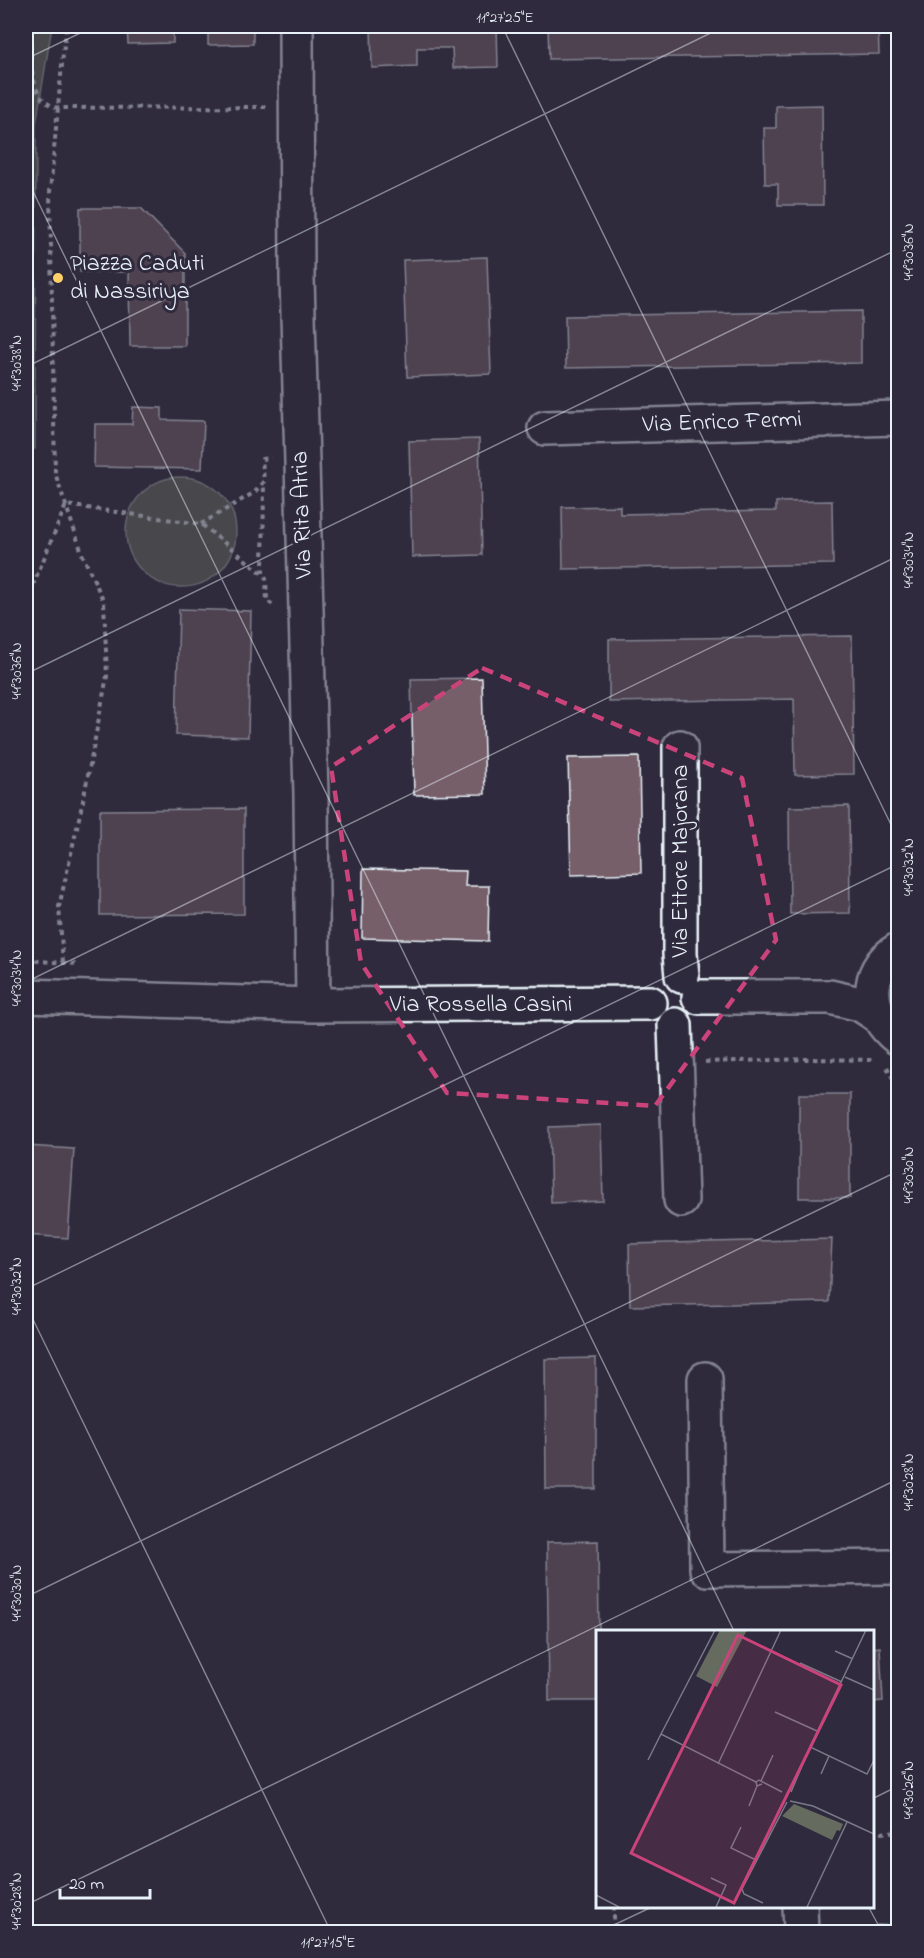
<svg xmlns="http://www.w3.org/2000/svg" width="924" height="1958" viewBox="0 0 924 1958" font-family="'Indie Flower',sans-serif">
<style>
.green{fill:#656c5f;stroke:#a6aeac;stroke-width:1.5}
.building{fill:#765e68;stroke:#e8f1f8;stroke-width:1.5}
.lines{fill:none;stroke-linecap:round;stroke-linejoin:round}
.minor-casing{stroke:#e8f1f8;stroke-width:38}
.path{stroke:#e8f1f8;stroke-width:4;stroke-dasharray:4.5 4.5;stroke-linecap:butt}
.minor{stroke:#2f2a3d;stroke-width:33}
.marked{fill:none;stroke:#ca437a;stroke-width:4.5;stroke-dasharray:12 8;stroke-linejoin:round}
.ticks{fill:none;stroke:#e8f1f8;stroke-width:1.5;stroke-opacity:0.45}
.poi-dot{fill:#ffd166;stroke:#2f2a3d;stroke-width:2}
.labels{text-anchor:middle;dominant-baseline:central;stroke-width:6;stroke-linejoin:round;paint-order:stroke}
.poi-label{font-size:24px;fill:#e8f1f8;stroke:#2f2a3d;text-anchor:start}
.street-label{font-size:24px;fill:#e8f1f8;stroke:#2f2a3d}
.inset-road{fill:none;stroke:#797a88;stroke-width:1.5}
.view{fill:#ca437a;fill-opacity:0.15;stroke:#ca437a;stroke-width:3}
.inset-edge{fill:none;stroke:#e8f1f8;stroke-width:3}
.neatline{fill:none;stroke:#e8f1f8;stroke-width:2}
.ticks-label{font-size:15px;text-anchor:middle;fill:#e8f1f8}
</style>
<rect width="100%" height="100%" fill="#2f2a3d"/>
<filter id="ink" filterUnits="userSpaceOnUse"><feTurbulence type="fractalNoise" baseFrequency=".0167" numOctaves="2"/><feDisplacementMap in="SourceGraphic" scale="12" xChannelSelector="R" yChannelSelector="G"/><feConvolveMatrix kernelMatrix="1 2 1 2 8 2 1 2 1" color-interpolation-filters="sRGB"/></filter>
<g filter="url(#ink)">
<!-- green -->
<path class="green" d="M26,26H52L36,124L35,449H26Z
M126 532a55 55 0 1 1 110 0a55 55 0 1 1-110 0Z"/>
<!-- building -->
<path class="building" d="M127,26H173V43L128,44Z
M208,26H253V44L208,45Z
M371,26H497L498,67L453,68L452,48H417V66L372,68Z
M548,26H878L879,54L549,59Z
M822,105L823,205H778V184H765L764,128H776V106Z
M80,208H141L185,253V346H130L129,272H80Z
M487,257L491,374L407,377L403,260Z
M861,311V363L566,368L565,316Z
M133,407L162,408V420L204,421L202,469L94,467L95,424H132Z
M479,439L482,555L412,557L409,441Z
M832,501L833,564L563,569L562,507L620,506V514L776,511V502Z
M179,609L251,611L248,737L176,735Z
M852,636L854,774L795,775L794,699L609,702V639Z
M482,678L485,794L414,795L411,679Z
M639,757L641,873L571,875L568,758Z
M849,806L850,913L790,914L789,807Z
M244,809V914L100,915V810Z
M363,869L466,871L465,886H489L488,941L362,938Z
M799,1094H850V1198H799Z
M601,1125L603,1201L551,1203L549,1127Z
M26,1146L74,1149L68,1238L26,1235Z
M832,1239L829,1302L630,1306L629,1244Z
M596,1358V1489H546L545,1359Z
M598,1541L599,1631H597V1701H549L547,1542Z
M880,1647L883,1701L872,1702V1648Z
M877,1925L898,1926V1932H877Z
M728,1930V1932H679V1931Z"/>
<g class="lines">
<!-- minor casing -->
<g class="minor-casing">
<path id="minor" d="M296,26L297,278L311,795L313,1005
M545,428L898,418
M680,747V954L682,976
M898,950C862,971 867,1015 898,1038
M26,996L313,1005L650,1003
M699,997H830L860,1004L880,1017
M675,1025L681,1200
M705,1379L707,1569L898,1567
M800,1906L801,1932"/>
</g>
<!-- path -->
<path class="path" d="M26,66L31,67C36,87 36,101 58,108L266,107
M31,67V26
M201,524L255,492L264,481L262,459L271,458
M263,573L264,482
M26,602L66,505L201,524L263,574L266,578L267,601L275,606
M26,960L79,964
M63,962L59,907L84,796L107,676L104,602L83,556L55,473L50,192L63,54L67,26
M705,1062L808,1059L875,1060
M887,1067L898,1088
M872,1834L898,1831
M614,1906V1926L616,1932"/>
<!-- minor -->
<use href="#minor" class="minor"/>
</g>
</g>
<!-- marked area -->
<path d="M0 0H924V1958H0ZM482,668L742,778L776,940L655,1106L447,1093L361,963L331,767Z" fill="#2f2a3d" fill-opacity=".55" fill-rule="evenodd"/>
<path class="marked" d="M482,668L742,778L776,940L655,1106L447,1093L361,963L331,767Z"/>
<!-- ticks -->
<path class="ticks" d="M502,26L898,839M26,59L95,26M26,177L734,1631M26,367L725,26M26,674L898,249M26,982L898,556M26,1289L898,864M26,1305L331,1932M26,1597L898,1171M872,1799L898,1786M26,1905L898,1479M868,1906L882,1932M599,1932L654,1906"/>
<!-- markers -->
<circle class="poi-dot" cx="58" cy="278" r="6"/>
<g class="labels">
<!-- poi labels -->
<g class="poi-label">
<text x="70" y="264">Piazza Caduti<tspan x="70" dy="28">di Nassiriya</tspan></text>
</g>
<!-- street labels -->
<g class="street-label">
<text transform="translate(722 423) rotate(-2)">Via Enrico Fermi</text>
<text transform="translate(303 515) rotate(-92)">Via Rita Atria</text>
<text transform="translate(681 861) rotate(-90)">Via Ettore Majorana</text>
<text x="481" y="1005">Via Rossella Casini</text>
</g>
</g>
<!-- overview -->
<g transform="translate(596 1630)">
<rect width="278" height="278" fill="#2f2a3d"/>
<path d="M124,0H151L121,57L100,46ZM198,174L247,194L244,201L241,200L236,210L186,186Z" fill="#656c5f"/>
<path class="inset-road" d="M270,0L214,117L271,144L278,130M239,21L257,29M204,33L246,52M249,47L278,60M179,82L221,101M65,104L119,0M52,130L65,104L160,152M122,134L185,0M225,144L233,126M165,151L177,125M166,154L161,156L160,152L163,150L186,162M195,162L214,117M194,171L217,176L278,204M153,176L161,156M145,197L135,218L160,230M115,248L130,255L120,277M0,265L23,277M167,273L148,264L146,259L191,172M211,277L251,192"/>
<path class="view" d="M142,5L245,55L138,273L35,223Z"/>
<rect width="278" height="278" class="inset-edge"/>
</g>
<!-- margin -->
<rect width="924" height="1958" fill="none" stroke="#2f2a3d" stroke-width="66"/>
<!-- scale -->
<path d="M60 1889v9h90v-9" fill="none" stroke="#e8f1f8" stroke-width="3"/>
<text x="69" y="1889" font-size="18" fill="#e8f1f8" stroke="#2f2a3d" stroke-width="4.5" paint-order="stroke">20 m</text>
<rect x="33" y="33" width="858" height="1892" class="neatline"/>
<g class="ticks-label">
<text x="505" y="22">11°27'25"E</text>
<text transform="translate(908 252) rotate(-90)" y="5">44°30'36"N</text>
<text transform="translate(16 363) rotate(-90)" y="5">44°30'38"N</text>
<text transform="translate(908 560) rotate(-90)" y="5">44°30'34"N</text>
<text transform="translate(16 671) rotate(-90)" y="5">44°30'36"N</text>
<text transform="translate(908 867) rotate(-90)" y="5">44°30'32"N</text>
<text transform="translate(16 978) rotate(-90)" y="5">44°30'34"N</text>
<text transform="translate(908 1175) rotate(-90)" y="5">44°30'30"N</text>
<text transform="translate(16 1286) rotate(-90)" y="5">44°30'32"N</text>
<text transform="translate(908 1482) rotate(-90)" y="5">44°30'28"N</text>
<text transform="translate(16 1593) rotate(-90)" y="5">44°30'30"N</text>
<text transform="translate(908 1790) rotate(-90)" y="5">44°30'26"N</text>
<text transform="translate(16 1901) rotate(-90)" y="5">44°30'28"N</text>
<text x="328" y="1947">11°27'15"E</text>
</g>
</svg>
